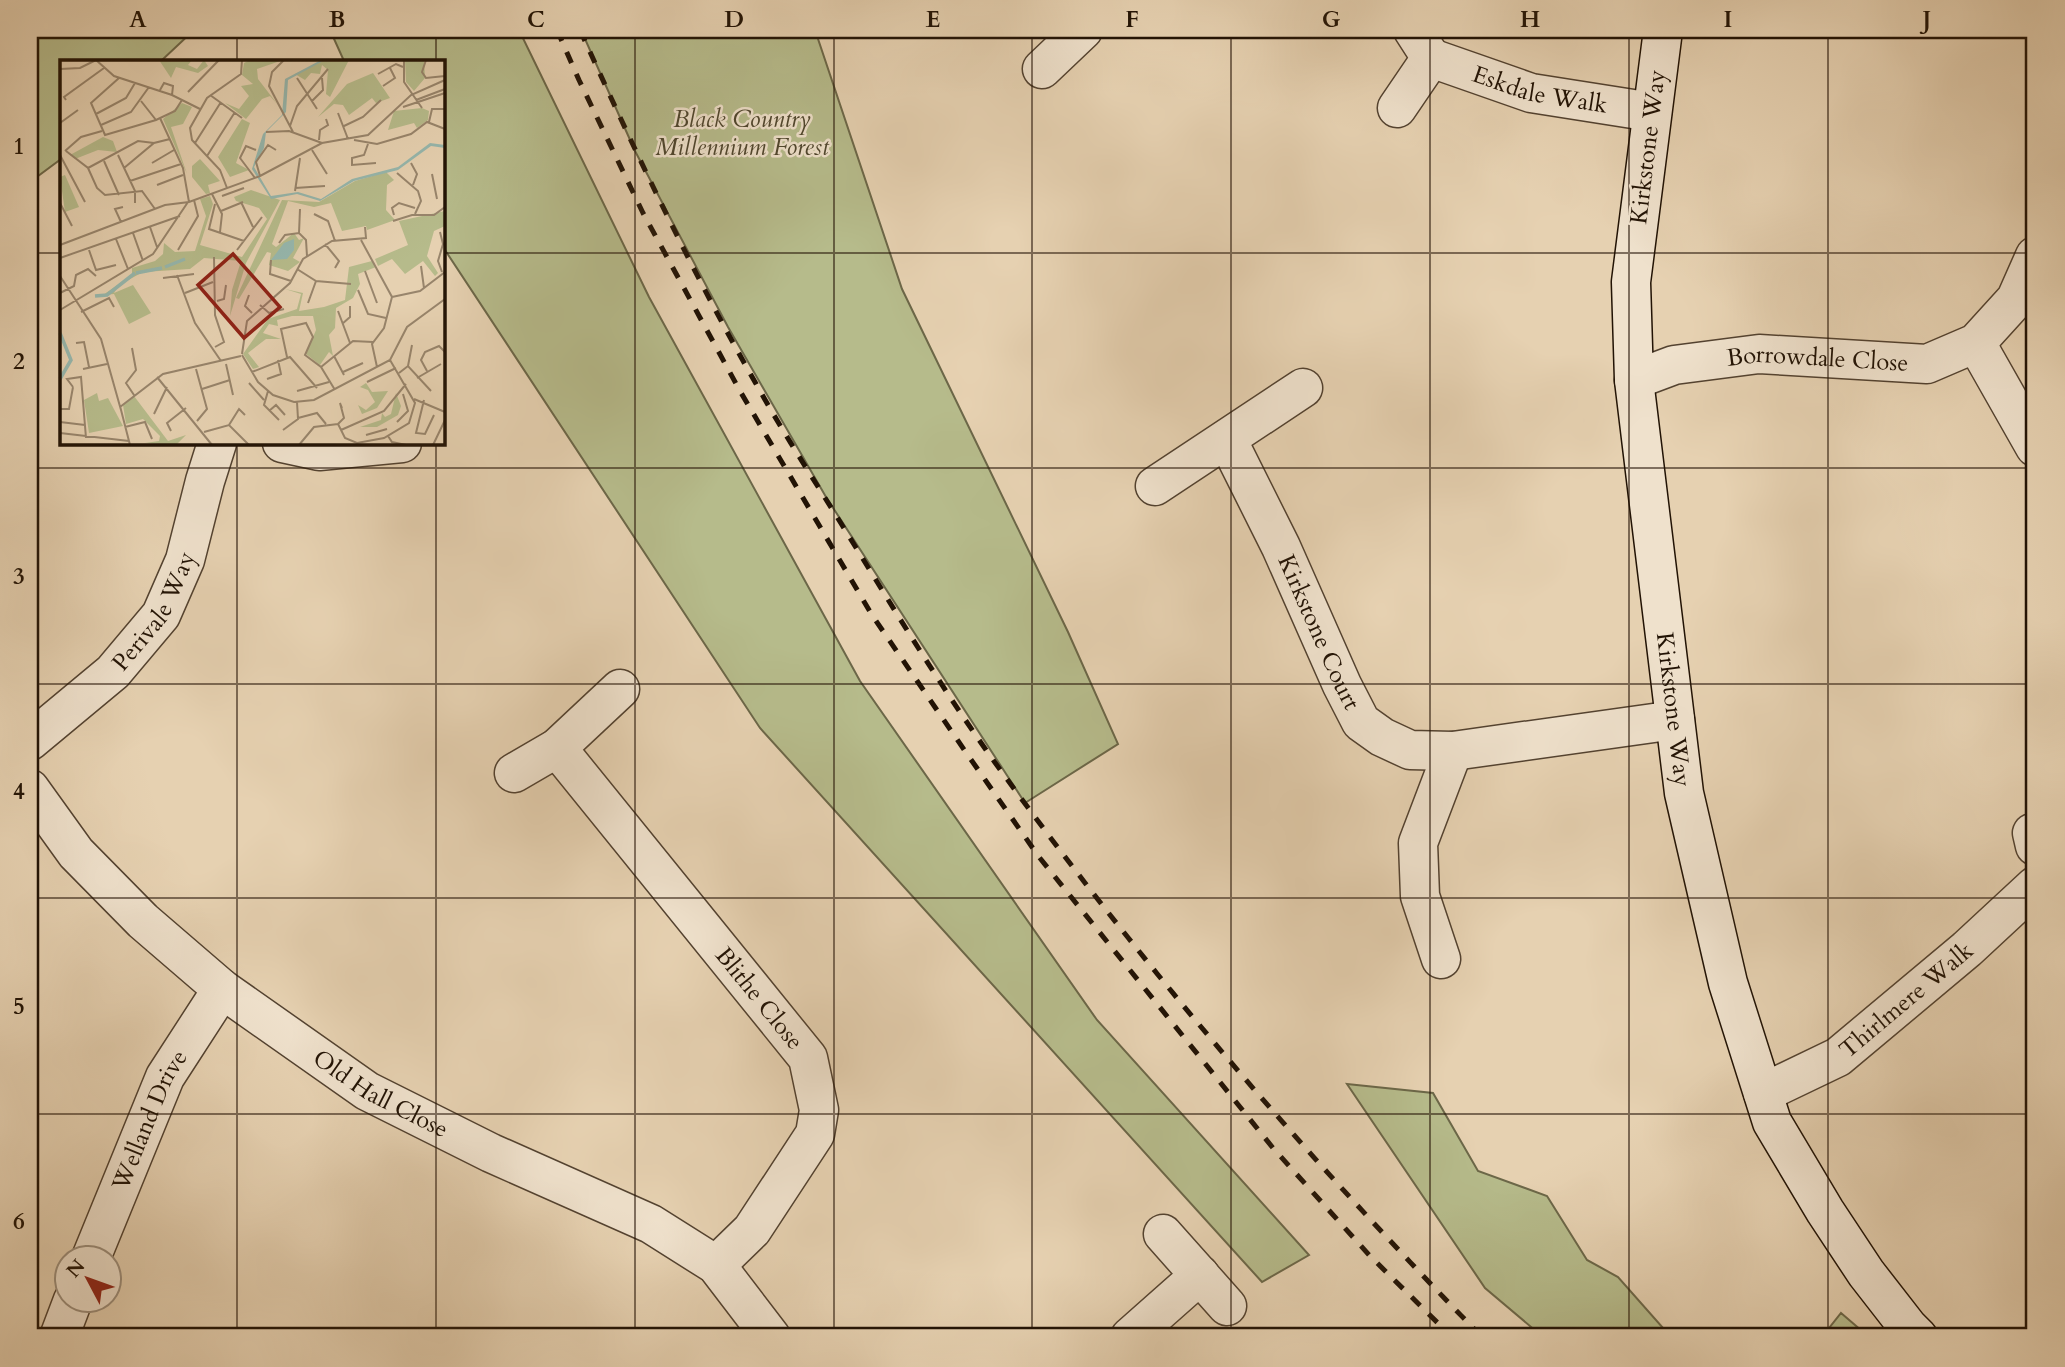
<svg xmlns="http://www.w3.org/2000/svg" width="2065" height="1367" viewBox="0 0 2065 1367" font-family="Cardo,serif">
<style>
.green{fill:#b6bb8b;stroke:#6c6748;stroke-width:2}
.lines{fill:none;stroke-linecap:round;stroke-linejoin:round}
.street-casing{stroke:#534230;stroke-width:41}
.secondary-casing{stroke:#221305;stroke-width:41}
.street{stroke:#efe1cc;stroke-width:38}
.secondary{stroke:#efe1cc;stroke-width:38}
.rail{stroke:#221305;stroke-width:5;stroke-dasharray:12 12;stroke-linecap:butt}
.grid{fill:none;stroke:#221305;stroke-width:2;stroke-opacity:0.55}
.labels{text-anchor:middle;dominant-baseline:central;stroke-width:5;stroke-linejoin:round;paint-order:stroke}
.street-label{font-size:24px;fill:#221305;stroke:#efe1cc}
.park-label{font-size:24px;font-style:italic;fill:#4e452d;stroke:#efe1cc}
.inset-river{fill:none;stroke:#96b7ad;stroke-width:3.5}
.inset-road{fill:none;stroke:#98856c;stroke-width:2}
.view{fill:#8f2418;fill-opacity:0.15;stroke:#8f2418;stroke-width:3.5}
.inset-edge{fill:none;stroke:#221305;stroke-width:3.5}
.neatline{fill:none;stroke:#221305;stroke-width:2.5}
.grid-label{font-size:23px;text-anchor:middle;font-weight:bold;fill:#221305}
</style>
<rect width="100%" height="100%" fill="#e6d1b1"/>
<filter id="stains"><feTurbulence type="fractalNoise" baseFrequency=".00286" numOctaves="4"/><feColorMatrix values="0 0 0 0 .2 0 0 0 0 .09 0 0 0 0 .02 0 0 0 .5 -.17"/></filter>
<radialGradient id="worn" r=".72"><stop offset=".6" stop-color="#630" stop-opacity="0"/><stop offset="1" stop-color="#630" stop-opacity=".3"/></radialGradient>
<!-- green -->
<path class="green" d="M46,30H194L161,61H61V159L30,182V43Z
M330,30H519L649,297L860,681L1097,1020L1309,1255L1262,1282L760,728L443,247V61H344Z
M581,30H815L902,289L1068,632L1118,744L1025,803L826,497L728,327L635,151Z
M1347,1084L1433,1093L1478,1171L1547,1196L1587,1260L1618,1277L1671,1337H1543L1485,1288Z
M1841,1313L1869,1337H1822Z"/>
<g class="lines">
<!-- street casing -->
<g class="street-casing">
<g id="street">
<path id="s1" d="M1431,58L1531,93L1652,112"/>
<path d="M1042,69L1083,30"/>
<path d="M1397,108L1431,58L1413,30"/>
<path d="M1976,343L2035,447"/>
<path id="s2" d="M1634,380L1674,365L1759,354L1927,364L1976,343L2016,299L2035,256"/>
<path id="s3" d="M1227,439L1281,547L1342,685L1361,722L1382,737L1410,750L1453,751L1675,720"/>
<path d="M282,443L319,451L402,443"/>
<path d="M1155,486L1303,388"/>
<path id="s4" d="M30,741L113,672L161,615L185,560L205,481L217,443"/>
<path id="s5" d="M557,748L808,1058L819,1110L815,1134L752,1230L716,1265"/>
<path d="M514,773L557,748L620,689"/>
<path id="s6" d="M30,789L76,853L143,921L222,989L367,1091L491,1153L651,1224L716,1265L771,1337"/>
<path d="M2032,833L2035,846"/>
<path d="M1441,959L1420,896L1418,843L1453,751"/>
<path id="s7" d="M1763,1093L1838,1057L1967,949L2035,886"/>
<path d="M1163,1234L1227,1306"/>
<path id="s8" d="M91,1258L165,1077L222,989"/>
<path d="M59,1337L73,1300"/>
<path d="M1130,1337L1200,1275"/>
</g>
</g>
<!-- secondary casing -->
<g class="secondary-casing">
<g id="secondary">
<path id="s9" d="M1663,30L1631,282L1634,380L1684,793L1728,983L1772,1122L1825,1211L1866,1273L1908,1327L1918,1337"/>
</g>
</g>
<!-- street -->
<use href="#street" class="street"/>
<!-- secondary -->
<use href="#secondary" class="secondary"/>
<!-- rail -->
<path class="rail" d="M557,30L579,80L643,213L740,391L872,615L965,751L1039,857L1273,1148L1370,1256L1452,1337
M580,30C634,149 690,268 755,382C786,438 822,492 855,546C903,624 950,701 1004,775C1149,974 1310,1161 1482,1337"/>
</g>
<!-- grid -->
<path class="grid" d="M237,30V61M436,30V61M635,30V1337M834,30V1337M1032,30V1337M1231,30V1337M1430,30V1337M1629,30V1337M1828,30V1337M30,253H61M443,253H2035M237,443V1337M436,443V1337M30,468H2035M30,684H2035M30,898H2035M30,1114H2035"/>
<g class="labels">
<!-- street labels -->
<g class="street-label">
<text stroke="none"><textPath href="#s1" startOffset="114">Eskdale Walk</textPath></text>
<text transform="translate(1648 147) rotate(-83)">Kirkstone Way</text>
<text stroke="none"><textPath href="#s2" startOffset="187">Borrowdale Close</textPath></text>
<text stroke="none"><textPath href="#s4" startOffset="182">Perivale Way</textPath></text>
<text stroke="none"><textPath href="#s3" startOffset="214">Kirkstone Court</textPath></text>
<text stroke="none"><textPath href="#s9" startOffset="684">Kirkstone Way</textPath></text>
<text stroke="none"><textPath href="#s5" startOffset="322">Blithe Close</textPath></text>
<text stroke="none"><textPath href="#s7" startOffset="172">Thirlmere Walk</textPath></text>
<text stroke="none"><textPath href="#s6" startOffset="469">Old Hall Close</textPath></text>
<text stroke="none"><textPath href="#s8" startOffset="150">Welland Drive</textPath></text>
</g>
<!-- park labels -->
<g class="park-label">
<text x="742" y="119">Black Country<tspan x="742" dy="28">Millennium Forest</tspan></text>
</g>
</g>
<!-- overview -->
<g transform="translate(60 60)">
<rect width="385" height="385" fill="#e6d1b1"/>
<path d="M99,0H132L128,5L137,9L144,0L148,6L138,13L116,7L111,18ZM190,0H223L197,9L198,19L218,45L210,36L202,39L186,59L165,43L179,49L189,36L181,26L193,24L182,15L184,3ZM265,0H289L270,37L266,34L268,10L262,5L260,14L251,13L245,20L235,14ZM345,0H364L365,18L354,31L346,22ZM313,13L330,38L316,43L312,38L289,55L283,45L274,44L258,57L287,24ZM122,43L132,47L123,64L111,67L127,114L103,59ZM362,48L369,51L368,60L357,68L354,63L328,70L334,51ZM182,59L190,63L176,103L189,110L170,117L158,97ZM43,77L53,81L57,92L38,90L15,99L10,95ZM140,99L160,121L148,125L150,133L146,134L132,117V106ZM326,112L334,120L327,125L326,150L335,160L307,170L306,166L282,171L271,143L254,147L228,141L212,184L216,187L234,173L239,180L244,178L233,198L240,202L228,211L209,205L211,193L207,192L179,239L176,238L222,140L259,142L295,121ZM5,115L19,147L5,152L0,117ZM191,130L220,140L186,203L170,256L172,230L181,201L144,198L130,209L83,212L59,225L54,233L73,225L91,253L69,264L54,234L43,235L72,215V208L95,201L103,194L104,183L115,192L135,191L146,156L140,139L150,136L153,144L140,185L182,197L207,159L199,148L176,141L174,137ZM385,151V166L374,171L367,196L378,213L375,216L363,201L345,214L332,199L318,206L315,199L348,185L339,161ZM312,201L316,207L298,214L300,224L293,238L276,248L275,268L269,275L273,296L269,292L260,305L246,294L256,270L253,256H232L217,260L218,266L209,264L203,273L221,279H206L188,293L199,307L193,309L183,294L208,259L237,249L241,234L225,229L243,233L239,251L264,247L285,240L289,207ZM306,323L312,332L328,331L317,348L302,354L298,345L306,350L315,342L308,330L300,327ZM37,333L39,341L48,338L63,366L29,373L24,340ZM336,333L341,346L338,355L317,367H300L321,360L322,353L325,357L331,354ZM74,336L108,381L126,375L116,385L85,383L99,381L100,376L83,359L66,364L63,345Z" fill="#b6bb8b"/>
<path d="M261,0H265L228,20L226,52L206,72L204,88L194,107L211,136L238,132L261,139L292,119L338,107L370,83L385,85V88L371,86L338,110L294,121L260,141L237,134L211,139L192,109L203,74L222,55L225,19ZM234,179V190L227,199L211,200L224,183Z" fill="#96b7ad"/>
<path class="inset-river" d="M105,207L125,199M76,213L102,208M35,236L47,235L75,213M0,273L11,300L0,319"/>
<path class="inset-road" d="M36,0L54,16L112,35L140,49M224,0L212,12L209,26L233,72M344,0V22L362,48M366,0L362,12L366,18L385,16M0,9L20,8L36,0M318,14L336,4L343,7M59,18L31,43L45,75L96,60L115,51L122,40M237,18L257,49M323,26L335,18L330,8M100,30L104,23L113,26L112,35M128,32L159,0M150,35L182,58M6,40L4,37L44,8M356,40L385,29M81,41L96,60M252,41L263,30L262,18M343,47L385,33M278,53L288,79M36,54L66,38L75,23M100,58L123,108L129,142M369,62L372,49H385M0,63L18,50M41,65L71,52L89,27M230,66L237,46L268,9M284,66L303,57L321,40M206,72L229,71L262,83M259,80L260,70L268,65L266,59M294,80L317,84L351,74L367,62L385,69M135,83L161,42M308,84L304,95L292,98V105L316,103M252,90L267,114M5,91L21,77L42,71M6,91L28,108L37,128L45,135L82,131L95,149M0,95L25,142M58,95L75,131V143M147,96L175,52M44,101L59,135M92,103L114,90M351,103L357,114L353,125M28,108L78,81L94,83M64,108L94,83L110,79M337,113L358,131L361,141L355,154M372,114L377,139M200,116L196,102L208,85L216,90M195,118L180,98L186,86L196,90M70,121L121,104M97,125L123,115M167,128L160,110L132,80L130,68L147,38L181,14L182,0M235,128L265,126M235,131L240,98M152,134L162,154L160,172M162,136L184,128M181,142L193,167M0,143L12,166M155,144L149,169L184,181M161,151L183,142M254,154L268,161L275,181M334,155L332,148L339,143L355,148M333,161L352,155H374L385,147M61,162L55,149L63,147M90,167L97,187M380,172L383,184L378,201L382,212M73,173L83,201M239,173L240,149M56,179L68,209M301,180L332,237L324,268L312,284L317,307M219,183L225,175L239,173L246,180L247,196M265,184L279,201L275,208M0,185L105,145L129,142L200,116L262,83L308,75L351,35L385,20M29,190L36,210L56,205M118,190L138,156L134,140M177,190L202,157M154,197L155,255L164,282L155,287M0,198L120,156M211,200L210,214L231,221M361,206L364,228M237,209L256,221L291,224M305,211L317,243M117,215L135,263L161,301M0,216L41,279L61,350M103,218L134,214M298,230L308,254L326,258M0,233L14,226L16,215L28,209L36,216M125,233L153,222M189,235L185,246L192,253M332,237L360,231L385,212M157,241L164,239L166,225M248,243L256,221M200,245L209,253L224,249M0,250L93,194L128,142M278,251L290,283M21,252L49,238L54,247M282,264L290,257V246M16,283L24,282L29,307M72,288L76,310L66,323L74,335M182,294L187,261L230,223L243,199L272,181L306,178L305,167M182,295L198,322L213,335L234,342L254,340L330,300L347,267L385,239M274,296L284,315M227,297L221,269L246,263L253,277L245,295L261,307L275,330M166,304L173,335M348,306L352,285M261,307L293,281L313,282M23,309L47,304M136,309L147,349L137,361M367,311L361,300L365,292L379,286L385,292M192,312L230,297L257,328M283,312L303,303M339,313L348,306L371,331M97,317L152,385M357,318L381,304M207,319L221,314L218,300M307,322L336,308M189,323L204,340M13,327L7,319L21,317L26,378M142,329L170,320M208,331L204,345L219,360M237,331L269,322M354,339L385,352M364,340L356,373L365,374L374,355M60,346L70,385M60,347L103,314L181,296M282,348L280,343L284,358L278,364L285,378L297,383L324,378L349,363L355,343L330,300M0,349H9L13,327M209,351L216,345L225,355M94,354L107,327M238,358L257,353L266,364M0,362L25,365M337,362L348,351L343,334M169,365L179,349L185,355M65,367L85,362L92,379M223,370L238,359L237,342M281,370L324,351L346,324M111,371L107,363L126,348M144,372L169,365L189,385M0,373L69,381M306,375L327,369M328,376L332,382L346,385M239,385L254,367L278,364M373,385L385,360"/>
<path class="view" d="M173,194L220,247L184,278L138,225Z"/>
<rect width="385" height="385" class="inset-edge"/>
</g>
<!-- margin -->
<rect width="2065" height="1367" fill="none" stroke="#e6d1b1" stroke-width="77"/>
<!-- north arrow -->
<g transform="translate(88 1279) rotate(311)"><circle r="33" fill="#efe1cc" stroke="#9d8f7c" stroke-width="2"/>
<path d="M0-5L12 26L0 18L-12 26Z" fill="#8f2418"/>
<text y="-10" font-size="19" font-weight="bold" text-anchor="middle" fill="#221305">N</text>
</g>
<rect x="38" y="38" width="1988" height="1290" class="neatline"/>
<g class="grid-label">
<text x="138" y="27">A</text>
<text x="337" y="27">B</text>
<text x="536" y="27">C</text>
<text x="734" y="27">D</text>
<text x="933" y="27">E</text>
<text x="1132" y="27">F</text>
<text x="1331" y="27">G</text>
<text x="1530" y="27">H</text>
<text x="1728" y="27">I</text>
<text x="1927" y="27">J</text>
<text x="19" y="154">1</text>
<text x="19" y="369">2</text>
<text x="19" y="584">3</text>
<text x="19" y="799">4</text>
<text x="19" y="1014">5</text>
<text x="19" y="1229">6</text>
</g>
<rect width="100%" height="100%" filter="url(#stains)"/>
<rect width="100%" height="100%" fill="url(#worn)"/>
</svg>
